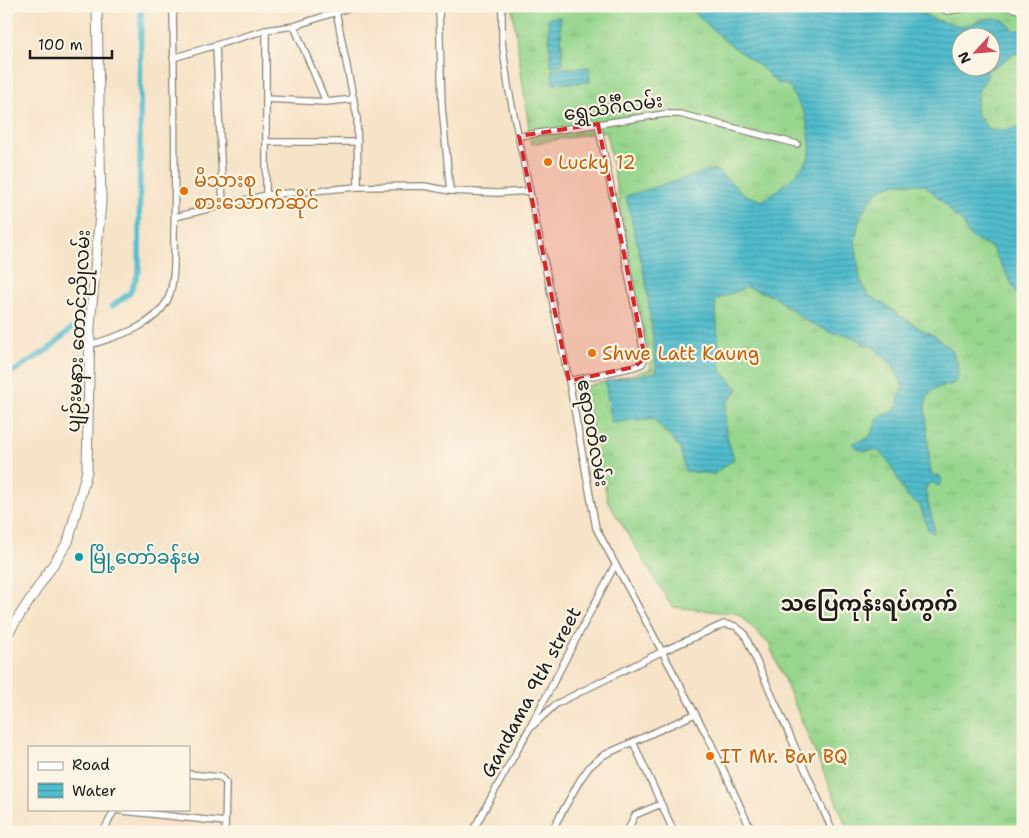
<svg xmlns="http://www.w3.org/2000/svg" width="1029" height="838" viewBox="0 0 1029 838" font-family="'Shantell Sans','Noto Sans Myanmar',sans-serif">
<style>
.grass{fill:url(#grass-tufts);stroke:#597954;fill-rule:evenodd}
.water{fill:url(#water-rules);stroke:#366c74;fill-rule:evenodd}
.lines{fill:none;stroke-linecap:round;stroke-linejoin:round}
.canal{stroke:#51bccc;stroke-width:5.5}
.street-casing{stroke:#898072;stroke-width:8}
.primary-casing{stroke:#898072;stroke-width:11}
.street{stroke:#fff;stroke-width:5.5}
.primary{stroke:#fff;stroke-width:9}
.marked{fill:#d62828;fill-opacity:0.2;stroke:#d62828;stroke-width:4;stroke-dasharray:10 6;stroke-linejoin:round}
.food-dot{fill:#e8710a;stroke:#fcf5e5;stroke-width:2}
.culture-dot{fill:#0f9aa8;stroke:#fcf5e5;stroke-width:2}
.labels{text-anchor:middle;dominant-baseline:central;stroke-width:4.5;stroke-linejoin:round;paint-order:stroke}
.street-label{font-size:19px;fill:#1c1c1c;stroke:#fcf5e5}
.food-label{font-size:19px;fill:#c56008;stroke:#fcf5e5;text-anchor:start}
.culture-label{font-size:19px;fill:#0d838f;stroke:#fcf5e5;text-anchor:start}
.quarter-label{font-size:21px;font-weight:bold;fill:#1c1c1c;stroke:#fcf5e5}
</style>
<defs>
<pattern id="grass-tufts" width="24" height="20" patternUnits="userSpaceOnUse" patternTransform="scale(1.25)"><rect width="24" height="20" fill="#96d68d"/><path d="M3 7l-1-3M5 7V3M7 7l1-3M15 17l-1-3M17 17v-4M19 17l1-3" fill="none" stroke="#81b779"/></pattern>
<pattern id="water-rules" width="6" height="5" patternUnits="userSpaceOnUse" patternTransform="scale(1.25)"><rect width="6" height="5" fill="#51bccc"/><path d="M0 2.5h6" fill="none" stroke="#4298a5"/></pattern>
</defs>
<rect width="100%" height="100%" fill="#fcf5e5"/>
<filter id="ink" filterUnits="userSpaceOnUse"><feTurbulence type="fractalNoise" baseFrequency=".02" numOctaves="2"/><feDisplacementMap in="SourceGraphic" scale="10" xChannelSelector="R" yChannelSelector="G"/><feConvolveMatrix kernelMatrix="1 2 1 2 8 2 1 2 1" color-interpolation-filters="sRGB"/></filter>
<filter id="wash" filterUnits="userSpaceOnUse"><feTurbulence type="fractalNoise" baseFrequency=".0096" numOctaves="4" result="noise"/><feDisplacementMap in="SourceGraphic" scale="20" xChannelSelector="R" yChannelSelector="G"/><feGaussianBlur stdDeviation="1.12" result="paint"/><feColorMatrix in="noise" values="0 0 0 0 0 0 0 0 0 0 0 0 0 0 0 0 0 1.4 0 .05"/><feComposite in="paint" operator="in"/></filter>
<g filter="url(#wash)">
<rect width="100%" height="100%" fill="#f6e3c8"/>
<!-- grass -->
<path class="grass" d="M512,6H1023V832H849L769,644L738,614L672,607L608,502L584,387L651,369L606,131L531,144ZM962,38H992V68H962Z"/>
<!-- water -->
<path class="water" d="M682,6H909L933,19L961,26L975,23L984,19L994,18L1004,20L1014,30H1023V56L1021,57L1016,53C1006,58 998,66 987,70V77L978,91L976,114L989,130H1006L1014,128H1023V304L992,248L971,237L966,231L964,224L959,218L955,217L948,207L925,185L907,183H896L880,189L871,199L860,217L855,239L860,279L868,295L887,306L900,316L910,321L919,328L936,337L951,349L957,362L958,378L953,384C936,387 929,388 925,406L931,475L940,476L942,482L938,486L933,482L927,485L925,491L934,526L933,533L928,530L920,505C916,502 909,500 907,496C898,483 894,467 883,455C874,444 862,458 853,443L869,438L879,417L896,410L899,397L903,387L893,365L871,345H864L860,340L844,334L832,333L806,321L773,296L747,287L715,300L721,371L738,389L726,404L725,430L734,459L714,474L685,471L680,448L653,418L612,423L605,381L657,372L646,282L626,196L715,169L745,195L762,201C776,192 806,170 810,153C812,146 807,122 805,115C801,105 793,98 791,88L785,84L777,83L761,67L729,44L694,12ZM962,38H992V68H962Z
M560,17L563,65L551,66L548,18Z
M589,67L590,82L553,84L552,69Z"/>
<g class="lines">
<!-- canal -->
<path class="canal" d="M112,306L130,293L139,271L141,6
M6,376L49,349L72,328"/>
</g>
</g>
<g filter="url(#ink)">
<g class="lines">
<!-- street casing -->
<g class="street-casing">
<path id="street" d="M335,6L357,117L358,187
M439,6L442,107L450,191
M502,6V41L508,86L569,381L596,528L711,743L752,832
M937,6L947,11L980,6
M1004,6L1023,11
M173,11L191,6
M294,26L326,102
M266,30V195
M216,45L223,205
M173,58L266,30L294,26L355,6
M266,99L326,102L354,99
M519,136L664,114H680L797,144
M266,142H358
M175,217L266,195L358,187L424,186L450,191L498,193L529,191
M90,345C117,336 152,328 167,301C176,283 174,253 174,234C176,158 174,82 173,6
M569,381L634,367L642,364L645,358L598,124
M529,729L556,704L661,652L724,624L735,626L744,633L833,832
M633,742L674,832
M189,774L220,777L226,783L225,832
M114,810L225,822
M103,832L115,809
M472,832L529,729L615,565
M551,832L580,780L590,766L604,755L695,714
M627,832L635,815L661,804"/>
</g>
<!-- primary casing -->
<g class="primary-casing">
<path id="primary" d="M6,636L68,542L87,471L90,326L101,202L97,6"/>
</g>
<!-- street -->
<use href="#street" class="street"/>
<!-- primary -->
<use href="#primary" class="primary"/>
</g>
</g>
<!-- marked area -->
<path class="marked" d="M598,124L645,358L634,367L569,381L519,136Z"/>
<!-- markers -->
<g class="food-dot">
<circle cx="548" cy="162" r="5"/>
<circle cx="184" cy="191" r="5"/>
<circle cx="592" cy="353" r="5"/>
<circle cx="710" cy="756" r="5"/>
</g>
<circle class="culture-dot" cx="79" cy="557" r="5"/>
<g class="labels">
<!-- street labels -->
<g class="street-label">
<text transform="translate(613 107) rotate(-8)">ရွှေသိင်္ဂီလမ်း</text>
<text transform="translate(78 331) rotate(-87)">ပျဉ်းမနား တောင်ညိုလမ်း</text>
<text transform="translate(593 433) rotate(80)">ဧရာဝတီလမ်း</text>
<text transform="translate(531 692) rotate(-62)">Gandama 9th street</text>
</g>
<!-- food labels -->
<g class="food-label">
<text x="558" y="162">Lucky 12</text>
<text x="194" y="180">မိသားစု<tspan x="194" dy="22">စားသောက်ဆိုင်</tspan></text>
<text x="602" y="353">Shwe Latt Kaung</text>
<text x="720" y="756">IT Mr. Bar BQ</text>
</g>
<!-- culture labels -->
<g class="culture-label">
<text x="89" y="557">မြို့တော်ခန်းမ</text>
</g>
<!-- quarter labels -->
<g class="quarter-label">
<text x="869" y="604">သပြေကုန်းရပ်ကွက်</text>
</g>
</g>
<!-- margin -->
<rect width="1029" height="838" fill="none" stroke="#fcf5e5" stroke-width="25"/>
<!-- legend -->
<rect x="28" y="746" width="162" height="65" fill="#fcf5e5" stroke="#a29e95"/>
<rect x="38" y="762" width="25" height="8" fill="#ffffff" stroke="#a29e95"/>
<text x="72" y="770" font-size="15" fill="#1c1c1c">Road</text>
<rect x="38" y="783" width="25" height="15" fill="url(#water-rules)" stroke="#a29e95"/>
<text x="72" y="796" font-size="15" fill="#1c1c1c">Water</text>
<!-- north arrow -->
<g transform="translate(976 52) rotate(244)"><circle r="24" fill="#fcf5e5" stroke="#a29e95"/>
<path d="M0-4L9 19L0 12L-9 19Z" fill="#d1495b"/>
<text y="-8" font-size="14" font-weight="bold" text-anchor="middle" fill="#1c1c1c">N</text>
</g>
<!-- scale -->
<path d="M30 50v8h82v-8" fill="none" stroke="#1c1c1c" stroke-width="2.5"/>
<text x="38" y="50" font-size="15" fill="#1c1c1c" stroke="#fcf5e5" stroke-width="4" paint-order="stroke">100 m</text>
</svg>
